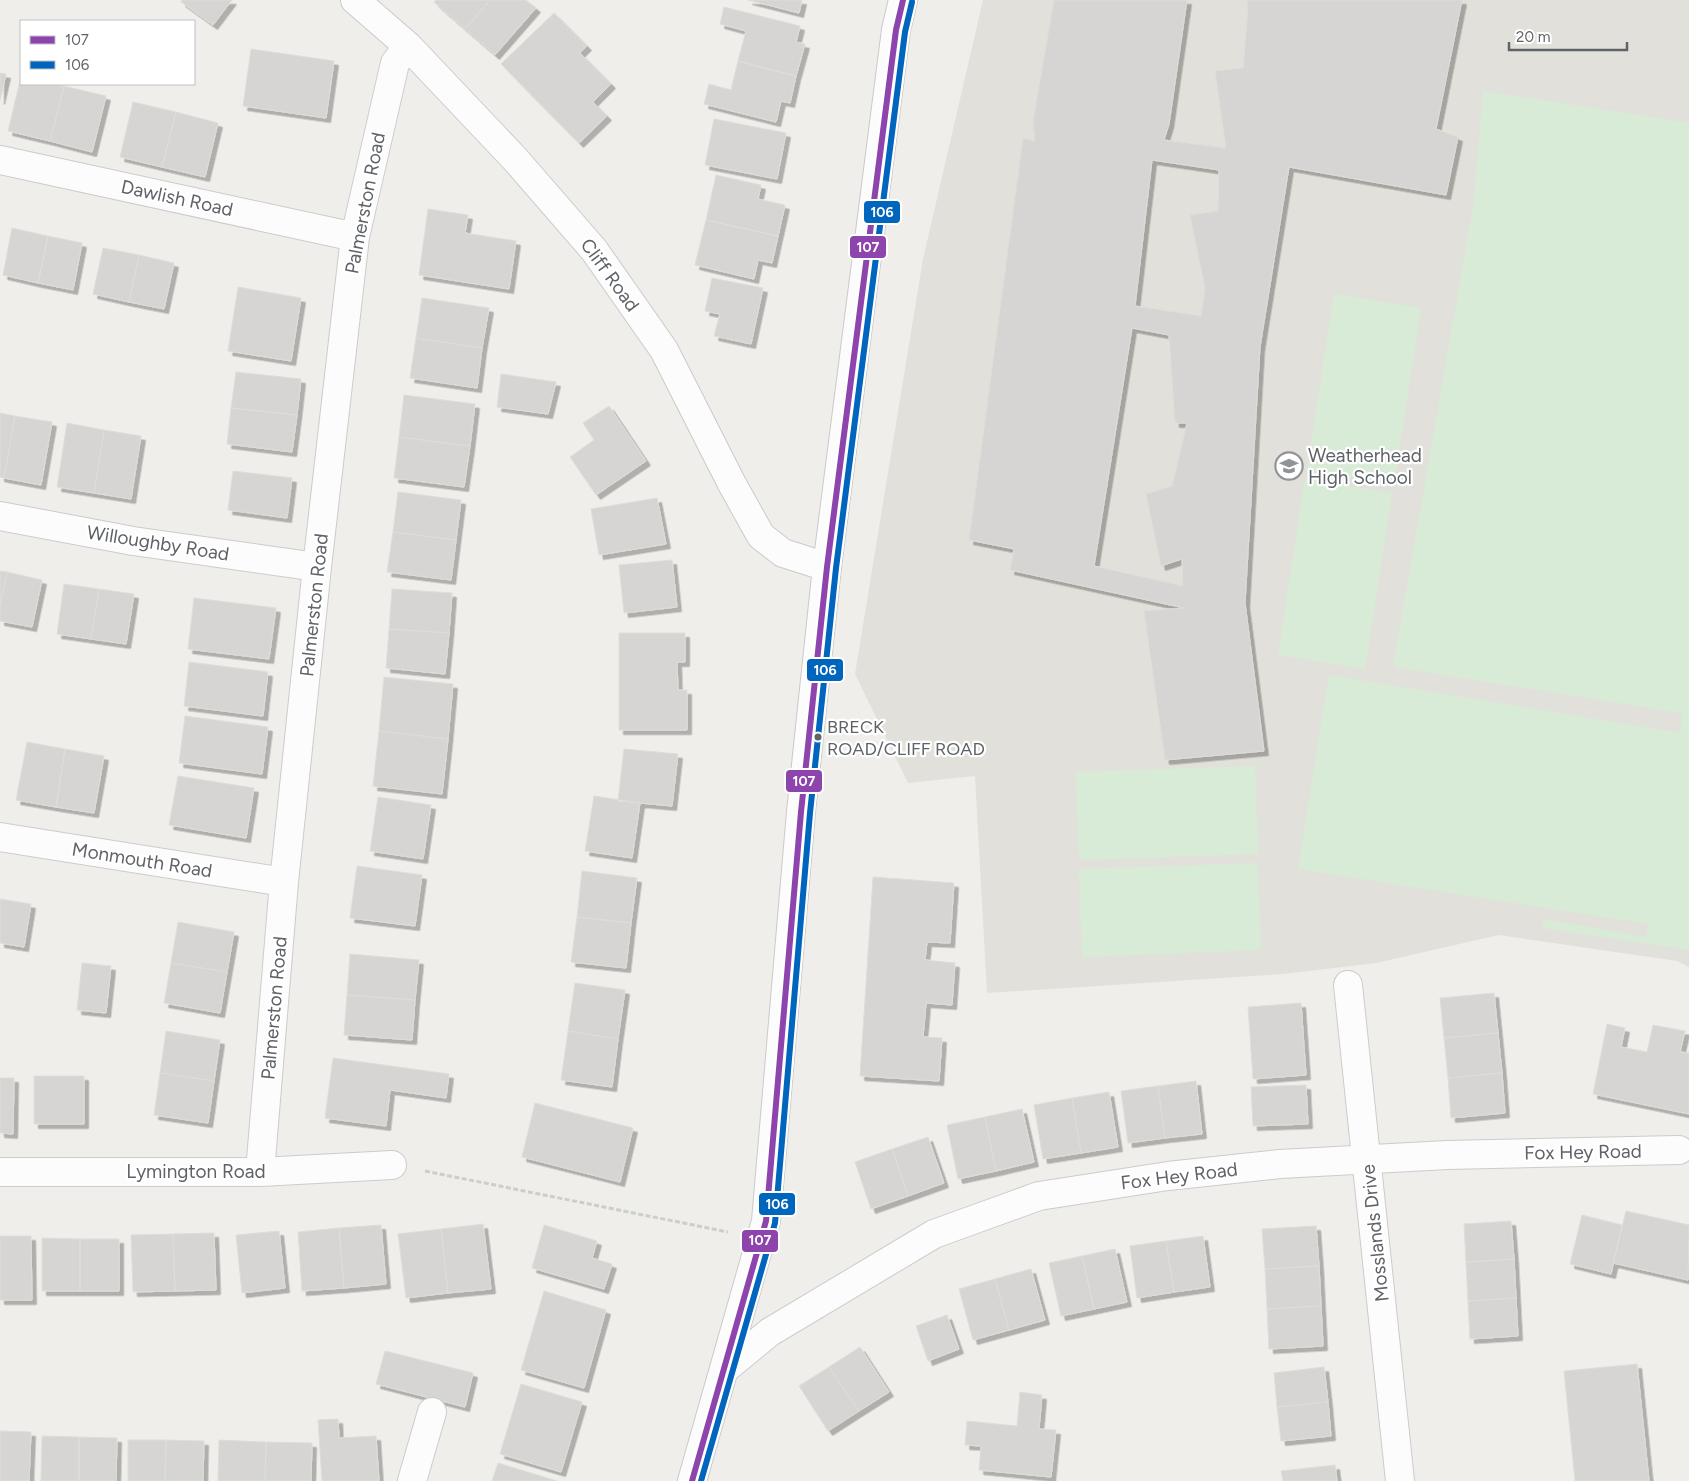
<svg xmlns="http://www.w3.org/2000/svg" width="1689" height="1481" viewBox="0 0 1689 1481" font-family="Figtree,sans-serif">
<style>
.education{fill:#e2e0da}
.green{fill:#d8ebd6}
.building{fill:#d6d5d3;stroke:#deddd9;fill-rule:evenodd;filter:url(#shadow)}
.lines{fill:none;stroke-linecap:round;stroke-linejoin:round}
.street-casing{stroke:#cbcccc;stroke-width:30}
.secondary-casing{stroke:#cacacb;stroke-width:30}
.path{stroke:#cacfcc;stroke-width:3;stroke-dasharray:5 2.5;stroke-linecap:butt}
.street{stroke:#fdfcfc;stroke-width:28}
.secondary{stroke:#fdfcfc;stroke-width:28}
.bus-1-casing{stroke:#fff;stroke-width:10}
.bus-2-casing{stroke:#fff;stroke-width:10}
.bus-1{stroke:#8e44ad;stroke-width:6}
.bus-2{stroke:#0065bd;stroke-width:6}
.bus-dot{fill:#5f6368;stroke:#fff;stroke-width:2}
.labels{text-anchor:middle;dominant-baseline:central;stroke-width:4.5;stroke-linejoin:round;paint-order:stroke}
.bus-label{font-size:18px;fill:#5f6368;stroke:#fff;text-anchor:start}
.street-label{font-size:19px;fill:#5f6368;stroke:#fff}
.poi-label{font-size:19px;fill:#5f6368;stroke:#fff;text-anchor:start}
.line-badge{stroke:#fff;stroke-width:2}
.badge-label{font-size:14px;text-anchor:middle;font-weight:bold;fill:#fff}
</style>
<defs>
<filter id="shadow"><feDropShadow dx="4.5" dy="4.5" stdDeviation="0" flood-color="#0004"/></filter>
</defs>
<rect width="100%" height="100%" fill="#efeeea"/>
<!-- education -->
<path class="education" d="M983,0H1689V967L1677,961L1499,935L1376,963L1283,974L987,993L975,776L908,783L855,674L923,259Z"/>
<!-- green -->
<path class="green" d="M1483,91L1689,123V950L1542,928L1544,919L1646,937L1648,924L1298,869L1329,675L1680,733L1682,713L1393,667L1474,201Z
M1334,294L1421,308L1394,484L1307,470Z
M1305,479L1392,493L1365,669L1278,655Z
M1255,766L1258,854L1079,860L1076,772Z
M1257,863L1261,950L1082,957L1079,869Z"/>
<!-- building -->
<path class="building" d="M182,0H232L213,25L181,2Z
M436,0H490L465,29L434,2Z
M490,0H526L536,8L495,55L465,29Z
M748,0H802L799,13Z
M1054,0H1187L1169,124L1164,140L1226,148L1215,71L1243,68L1248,9L1247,0H1462L1436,129L1458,137L1446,195L1289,167L1260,347L1245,603L1264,751L1165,760L1144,611L1184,608L1010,570L1014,549L969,540L1023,138L1035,141L1033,121ZM1152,160L1219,170L1218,211L1190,215L1205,288L1201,316L1135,306ZM1132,328L1169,335L1175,423H1187L1172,486L1146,494L1161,566L1182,559L1183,586L1094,566Z
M724,7L800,26L796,42L805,44L796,76L738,61L746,31L720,24Z
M554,13L587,46L580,53L611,84L593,102L607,116L579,143L501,64Z
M251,49L334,61L326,118L243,106Z
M738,61L796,76L790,103L781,101L776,122L704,104L709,84L731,90Z
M0,73L6,74L0,100Z
M21,77V84H53L64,86L50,141L8,131Z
M64,86L106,96L92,152L50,141Z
M133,102L176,112L162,167L120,157Z
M176,112L218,123L205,177L162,167Z
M714,119L786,133L777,179L705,165Z
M716,175L761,185L758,199L785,205L778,236L706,220Z
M428,209L468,215L465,233L516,241L509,289L419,275Z
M706,220L778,236L772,263L758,260L754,279L695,265Z
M12,228L48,236L38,283L3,275Z
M48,236L82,243L73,290L38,283Z
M103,248L139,255L129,302L93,294Z
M139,255L174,263L164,309L129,302Z
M712,278L763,288L751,344L714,336L720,314L705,311Z
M238,287L301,298L291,361L228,351Z
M422,298L489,308L482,348L416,338Z
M416,338L482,348L477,388L410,378Z
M236,372L301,379L297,415L231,408Z
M501,374L556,382L548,414L497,407Z
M404,395L475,404L470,446L399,437Z
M609,406L646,461L596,495L570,457L594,440L583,423Z
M231,408L297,415L292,452L227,444Z
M0,413L15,416L4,478L0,477Z
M15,416L52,422L41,485L4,478Z
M67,423L104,430L94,493L57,487Z
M104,430L141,436L131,499L94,493Z
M399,437L470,446L464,487L394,478Z
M233,471L292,478L287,518L228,510Z
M398,492L461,500L456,540L393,532Z
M657,498L666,544L599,555L591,509Z
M393,532L456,540L451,580L387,572Z
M672,560L677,607L624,613L619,565Z
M0,571L7,572L0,605Z
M7,572L42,580L32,627L0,621V605Z
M64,584L99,589L91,639L57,634Z
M99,589L134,594L126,644L91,639Z
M392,589L452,593L449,633L389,629Z
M194,598L276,608L269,659L188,649Z
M389,629L449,633L445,674L386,668Z
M619,633H685V662H677L678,690H687V730H619Z
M189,662L268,672L263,716L184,706Z
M384,677L453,684L448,739L379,731Z
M185,716L268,727L262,774L179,763Z
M379,731L448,739L442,794L373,786Z
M27,742L65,749L56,807L16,800Z
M65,749L104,756L94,813L56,807Z
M624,749L678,754L672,806L618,801Z
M178,776L254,788L246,838L169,825Z
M594,796L640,803L632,858L585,851Z
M378,797L431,805L423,859L370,851Z
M357,866L422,875L415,926L350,918Z
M582,871L637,878L631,923L577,917Z
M873,877L954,883L950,943L927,942L925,960L955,963L952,1005L926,1003L923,1037L942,1038L939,1081L860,1076Z
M0,899L31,904L24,947L0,943Z
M577,917L631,923L626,968L571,962Z
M178,922L234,932L227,972L171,963Z
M350,954L419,960L415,1000L347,995Z
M82,963L111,966L106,1013L77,1010Z
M171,963L227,972L220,1013L164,1003Z
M575,983L625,990L618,1039L568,1031Z
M1494,993L1498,1033L1444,1038L1440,998Z
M347,995L415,1000L412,1040L344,1035Z
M1301,1003L1306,1075L1253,1079L1248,1007Z
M1607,1024L1625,1028L1621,1047L1647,1052L1653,1025L1685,1031L1680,1052L1689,1053V1114L1593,1094Z
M166,1031L220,1040L214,1081L160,1073Z
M568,1031L618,1039L612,1087L561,1080Z
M1498,1033L1502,1073L1448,1078L1444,1038Z
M333,1058L449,1074L446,1098L390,1090L386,1126L325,1118Z
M160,1073L214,1081L208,1123L154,1115Z
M1502,1073L1505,1113L1451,1118L1448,1078Z
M34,1076H84V1124H34Z
M0,1078H14L13,1134L0,1133Z
M1196,1081L1202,1134L1165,1138L1158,1086Z
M1306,1085L1308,1124L1253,1126L1251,1087Z
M1158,1086L1165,1138L1128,1143L1121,1091Z
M1109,1092L1118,1147L1081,1153L1072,1098Z
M1072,1098L1081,1153L1043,1159L1034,1105Z
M535,1103L633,1128L620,1182L522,1157Z
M1022,1109L1034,1162L996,1171L985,1117Z
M985,1117L996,1171L958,1179L947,1125Z
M928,1137L944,1183L908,1196L892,1149Z
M892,1149L908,1196L871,1209L855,1162Z
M1626,1211L1689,1225L1688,1280L1613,1263Z
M1582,1215L1622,1225L1611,1274L1570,1264Z
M1511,1221L1514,1259L1466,1262L1464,1224Z
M483,1224L491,1289L448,1293L441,1229Z
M381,1225L386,1284L344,1288L339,1228Z
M544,1225L597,1241L592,1258L612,1264L604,1289L532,1268Z
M1316,1226L1319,1266L1265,1269L1262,1229Z
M339,1228L344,1288L302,1291L298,1232Z
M441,1229L448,1293L406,1298L398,1234Z
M279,1231L285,1288L242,1293L236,1235Z
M214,1233L216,1290L175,1291L173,1234Z
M173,1234L175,1291L133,1292L131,1235Z
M0,1236H31L32,1300H0Z
M1203,1236L1210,1287L1174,1292L1166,1241Z
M42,1238L80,1239V1291H42Z
M80,1239H119V1291H80Z
M1166,1241L1174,1292L1137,1298L1130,1246Z
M1115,1249L1127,1302L1094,1309L1082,1256Z
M1082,1256L1094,1309L1061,1316L1049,1263Z
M1514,1259L1516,1298L1468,1301L1466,1262Z
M1319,1266L1321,1306L1267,1309L1265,1269Z
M1031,1269L1045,1320L1009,1330L995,1279Z
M995,1279L1009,1330L973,1340L959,1289Z
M544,1291L606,1310L584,1388L521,1370Z
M1516,1298L1518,1336L1470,1339L1468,1301Z
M1321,1306L1323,1346L1269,1349L1267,1309Z
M947,1315L959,1349L928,1361L916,1326Z
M860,1347L889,1392L859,1411L829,1367Z
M385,1351L473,1373L465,1407L376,1384Z
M1637,1364L1649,1481H1575L1564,1371Z
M829,1367L859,1411L828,1431L799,1386Z
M1324,1367L1328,1402L1277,1407L1274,1373Z
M521,1384L582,1402L561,1472L500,1454Z
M1020,1392L1042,1395L1039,1429L1056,1430L1051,1477L979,1470L981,1446L965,1445L967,1421L1017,1426Z
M1328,1402L1331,1436L1281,1441L1277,1407Z
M338,1419L339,1438L376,1436L379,1481H322L318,1420Z
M0,1431L31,1432L29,1481H0Z
M42,1436L79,1437V1481H41Z
M79,1437L117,1438L116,1481H79Z
M128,1440H166L165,1481H128Z
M166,1440L204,1441L203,1481H165Z
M219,1440L266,1442L265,1481H218Z
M266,1442L312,1443L311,1481H265Z
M498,1463L557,1481H492Z
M1335,1465L1337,1481H1283L1281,1471Z"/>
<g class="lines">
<!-- street casing -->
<g class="street-casing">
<path id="street" d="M0,160L355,237
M0,516L133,541L317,567
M0,837L284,882
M1348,985L1400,1481
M0,1172H260L392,1165
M260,1172L284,882L317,567L355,237L395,63L408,46
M725,1369L770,1332L934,1234L1039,1196L1168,1176L1280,1164L1447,1155L1679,1150
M412,1481L432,1412"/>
</g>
<!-- secondary casing -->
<g class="secondary-casing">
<path id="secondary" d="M355,0L408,46L515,159L594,250L664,350L732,484L761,536L783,553L827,567
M692,1481L766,1221L801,812L827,567L896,30L903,0"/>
</g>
<!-- path -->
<path class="path" d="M425,1171L728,1232"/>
<!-- street -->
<use href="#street" class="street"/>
<!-- secondary -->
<use href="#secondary" class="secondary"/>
<!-- bus-1 casing -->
<g class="bus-1-casing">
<path id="bus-1" d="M692,1481L766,1221L801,812L827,567L896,30L903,0"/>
</g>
<!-- bus-2 casing -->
<g class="bus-2-casing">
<path id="bus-2" d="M701,1481L775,1223L810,813L836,568L905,32L912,2"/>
</g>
<!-- bus-1 -->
<use href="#bus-1" class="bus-1"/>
<!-- bus-2 -->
<use href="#bus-2" class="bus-2"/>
</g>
<!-- icons -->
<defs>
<g id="school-ring" transform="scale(1.4375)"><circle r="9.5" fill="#fff" stroke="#919496" stroke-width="1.5"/><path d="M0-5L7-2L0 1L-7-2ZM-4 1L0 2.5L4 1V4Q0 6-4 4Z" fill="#919496"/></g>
</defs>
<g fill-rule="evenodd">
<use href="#school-ring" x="1289" y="466"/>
</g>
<!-- markers -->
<circle class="bus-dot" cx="818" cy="737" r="4.5"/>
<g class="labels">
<!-- bus labels -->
<g class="bus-label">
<text x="827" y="727">BRECK<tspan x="827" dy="22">ROAD/CLIFF ROAD</tspan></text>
</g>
<!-- street labels -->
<g class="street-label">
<text transform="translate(177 198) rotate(12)">Dawlish Road</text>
<text transform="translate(365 203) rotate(-79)">Palmerston Road</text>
<text transform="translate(610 275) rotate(54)">Cliff Road</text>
<text transform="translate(158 543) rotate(9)">Willoughby Road</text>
<text transform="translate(314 605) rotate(-84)">Palmerston Road</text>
<text transform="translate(142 860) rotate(9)">Monmouth Road</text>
<text transform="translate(274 1008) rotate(-85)">Palmerston Road</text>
<text transform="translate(1583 1152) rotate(-1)">Fox Hey Road</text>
<text x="196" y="1171">Lymington Road</text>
<text transform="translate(1179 1176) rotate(-7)">Fox Hey Road</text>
<text transform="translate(1375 1233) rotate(-96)">Mosslands Drive</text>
</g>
<!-- poi labels -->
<g class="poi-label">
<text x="1308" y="455">Weatherhead<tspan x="1308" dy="22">High School</tspan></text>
</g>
</g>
<g class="line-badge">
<rect x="863" y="200" width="38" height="24" rx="5" fill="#0065bd"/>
<rect x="849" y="235" width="38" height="24" rx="5" fill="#8e44ad"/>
<rect x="806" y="658" width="38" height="24" rx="5" fill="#0065bd"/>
<rect x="785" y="769" width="38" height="24" rx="5" fill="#8e44ad"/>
<rect x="758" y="1192" width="38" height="24" rx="5" fill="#0065bd"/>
<rect x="741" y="1229" width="38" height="24" rx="5" fill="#8e44ad"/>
</g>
<g class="badge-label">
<text x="882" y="217">106</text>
<text x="868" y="252">107</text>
<text x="825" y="675">106</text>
<text x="804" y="786">107</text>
<text x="777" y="1209">106</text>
<text x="760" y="1245">107</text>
</g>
<!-- legend -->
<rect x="20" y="20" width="175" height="65" fill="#ffffff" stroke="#bfc1c3"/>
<rect x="30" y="36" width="25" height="8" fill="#8e44ad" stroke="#bfc1c3"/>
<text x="65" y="45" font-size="15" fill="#5f6368">107</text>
<rect x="30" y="61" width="25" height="8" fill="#0065bd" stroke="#bfc1c3"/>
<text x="65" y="70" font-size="15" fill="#5f6368">106</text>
<!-- scale -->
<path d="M1509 42v8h118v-8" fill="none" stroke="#5f6368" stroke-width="2.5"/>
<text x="1516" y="42" font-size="15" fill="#5f6368" stroke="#ffffff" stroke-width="4" paint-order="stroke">20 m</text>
</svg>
